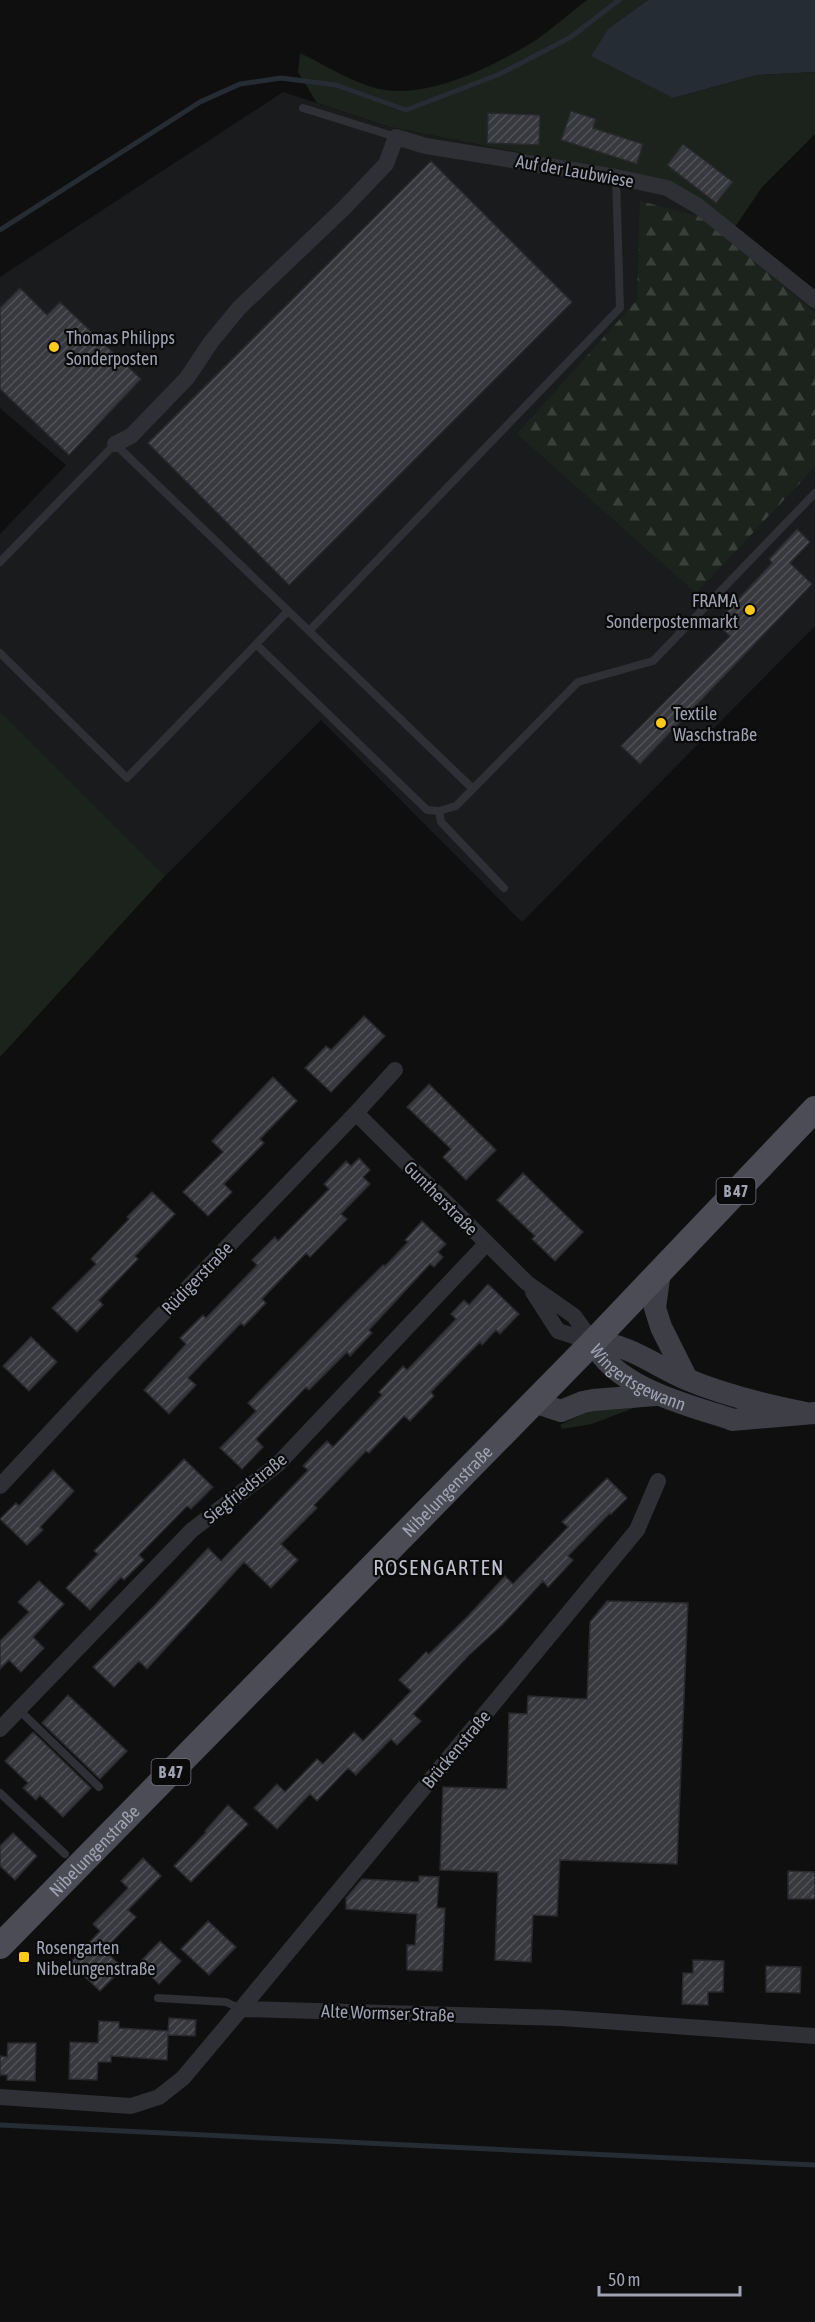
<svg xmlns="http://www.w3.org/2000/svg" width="815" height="2322" viewBox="0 0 815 2322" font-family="'Asap Condensed',sans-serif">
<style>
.built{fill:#1a1b1d}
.grass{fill:#1b231c}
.forest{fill:url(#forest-firs)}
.water{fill:#252c34}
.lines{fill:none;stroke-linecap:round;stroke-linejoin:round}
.stream{stroke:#252c34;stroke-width:5}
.building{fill:url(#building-hatch);stroke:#29282c;stroke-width:1.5}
.lane{stroke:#2f3035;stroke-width:8}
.street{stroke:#2f3035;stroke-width:16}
.secondary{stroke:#3d3e46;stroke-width:22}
.primary{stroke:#4b4c55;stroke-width:26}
.poi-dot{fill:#ffcb18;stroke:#0a0a0b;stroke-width:2}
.labels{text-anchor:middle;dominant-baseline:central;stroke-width:4.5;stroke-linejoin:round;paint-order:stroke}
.shield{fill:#0a0a0b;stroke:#727480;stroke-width:1.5}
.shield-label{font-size:16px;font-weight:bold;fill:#9ea2b2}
.street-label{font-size:18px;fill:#9ea2b2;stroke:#0a0a0b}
.poi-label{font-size:18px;fill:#9ea2b2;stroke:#0a0a0b;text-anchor:start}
.quarter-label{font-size:21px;letter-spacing:1.5px;fill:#c0c2ce;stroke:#0a0a0b}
</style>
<defs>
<pattern id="forest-firs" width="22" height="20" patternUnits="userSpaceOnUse" patternTransform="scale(1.5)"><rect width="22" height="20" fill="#1b231c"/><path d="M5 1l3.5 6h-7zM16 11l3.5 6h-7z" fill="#39403b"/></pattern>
<pattern id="building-hatch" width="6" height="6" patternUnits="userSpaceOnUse" patternTransform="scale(1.5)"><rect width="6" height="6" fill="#38393e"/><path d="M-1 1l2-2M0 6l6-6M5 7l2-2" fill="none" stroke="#525258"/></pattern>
</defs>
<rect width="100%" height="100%" fill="#0f0f10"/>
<!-- built -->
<path class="built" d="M283,92L390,127L673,183L815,294V626L522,922L321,720L165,876L0,711V534L66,465L0,408V277Z"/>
<!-- grass -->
<path class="grass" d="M587,0H648L609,28L673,98L757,75L815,72V134L762,187L733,230L673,183L390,127L317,103L298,72L300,53C327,66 355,85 385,90C433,97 496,65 536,40C553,28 570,13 587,0Z
M0,711L165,876L0,1057Z
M639,1406L592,1424L562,1429L560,1425L595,1408Z"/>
<!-- forest -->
<path class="forest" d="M640,201L705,218L815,313V467L696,593L517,434L637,300Z"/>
<!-- water -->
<path class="water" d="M648,0H815V72L757,75L673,98L591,56L609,28Z"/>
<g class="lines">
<!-- stream -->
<path class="stream" d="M0,230L200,102L240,84L281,78L336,85L406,110L500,74L571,37L619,0
M0,2125L815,2165"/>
</g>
<!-- building -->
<path class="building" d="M571,111L596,119L593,128L643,144L637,164L561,140Z
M488,113L540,115L539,145L487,143Z
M683,144L733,182L716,203L667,165Z
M431,161L572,302L289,585L148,443Z
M20,288L47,315L60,302L141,379L69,455L0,389V308Z
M797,529L810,542L790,563L812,584L640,764L621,746L730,636L716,623L772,563L769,559Z
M364,1016L385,1036L331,1092L305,1068L326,1046L331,1050Z
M273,1077L297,1101L260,1139L264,1143L224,1184L232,1192L208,1216L183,1192L223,1152L212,1141Z
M429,1084L496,1150L466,1180L443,1157L451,1149L407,1107Z
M359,1158L370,1170L363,1177L370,1184L341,1214L347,1219L310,1257L306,1253L262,1299L266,1303L244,1326L241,1323L188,1378L196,1385L169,1414L144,1390L186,1344L180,1338L203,1315L206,1318L257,1265L252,1260L275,1237L278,1241L329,1189L324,1184L346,1161L351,1166Z
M523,1173L583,1232L555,1261L532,1239L535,1236L497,1200Z
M152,1192L175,1214L135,1256L138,1259L99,1300L103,1305L77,1332L52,1308L96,1264L91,1259L129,1219L127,1217Z
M422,1221L446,1244L438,1252L443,1257L434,1267L430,1264L369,1330L372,1333L350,1356L347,1352L309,1390L306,1387L256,1439L263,1447L242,1469L220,1448L256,1411L248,1403L343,1305L383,1265L385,1266L408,1242L405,1240Z
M488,1284L519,1314L500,1334L496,1330L482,1345L480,1342L431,1392L434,1396L410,1421L404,1416L369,1453L366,1451L314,1505L317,1508L281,1544L298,1560L271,1588L244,1562L147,1669L139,1661L114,1687L93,1667L153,1607L208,1548L221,1561L308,1470L303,1466L315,1453L327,1441L333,1447L382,1395L379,1392L403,1366L407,1370L456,1319L451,1314L464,1300L469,1305Z
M31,1337L57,1362L29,1391L3,1366Z
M184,1459L213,1487L191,1509L187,1506L139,1555L144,1560L124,1580L121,1577L90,1610L66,1588L98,1554L94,1551Z
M53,1470L74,1491L40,1527L43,1530L27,1545L0,1519L16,1503L19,1506Z
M607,1478L627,1498L611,1514L610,1513L568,1556L573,1560L548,1587L543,1581L502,1625L469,1655L413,1714L421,1721L397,1745L391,1739L356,1775L348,1768L317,1801L310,1794L277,1829L254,1808L277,1784L285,1792L317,1759L323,1764L354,1732L363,1741L411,1691L399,1680L426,1652L429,1654L468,1616L505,1576L513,1584L568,1527L562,1522Z
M39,1581L64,1604L33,1637L44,1648L21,1672L9,1660L0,1669V1641L29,1612L18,1602Z
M607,1601L688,1603L677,1864L560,1860L557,1916L533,1915L531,1962L495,1960L498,1872L440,1870L443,1787L507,1789L509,1713L527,1714L528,1696L587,1699L590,1622Z
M68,1695L127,1751L100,1779L42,1723Z
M33,1732L91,1788L63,1817L40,1795L36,1800L23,1788L28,1783L5,1761Z
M228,1805L248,1824L191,1882L174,1866L206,1832L205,1831Z
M13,1833L37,1856L15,1880L0,1866V1846Z
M143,1858L161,1876L128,1910L136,1917L104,1950L123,1968L100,1991L70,1963L100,1931L93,1924L128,1888L121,1881Z
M788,1871L815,1872V1899H788Z
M419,1876L439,1877L437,1908H445L442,1971L407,1970V1945H415L417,1914L346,1909V1898L362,1879L419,1882Z
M208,1921L236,1947L209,1975L181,1949Z
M160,1941L181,1961L159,1984L138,1964Z
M693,1960L724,1961L723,1992H708V2005L682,2004L683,1973H693Z
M766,1966L801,1967L800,1993L766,1992Z
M169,2018L196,2020L195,2036L168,2035L167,2060L111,2056V2062H98L97,2080L69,2079L70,2042L98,2043L99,2021L119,2022V2028L168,2031Z
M8,2043H36L35,2081L7,2080V2075H0V2056L7,2057Z"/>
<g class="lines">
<!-- lane -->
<path class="lane" d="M303,108L396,137
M0,562L115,444L473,789
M309,631L620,308L616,177
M256,644L427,810L439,811L456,806L578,682L653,661L815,493
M0,653L127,778L288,611
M439,811L441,822L504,888
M19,1710L99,1787
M0,1793L65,1854
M158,1998L226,2002L241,2009"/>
<!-- street -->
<path class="street" d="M115,444L131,436L187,378L211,342L239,308L344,208L386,164L396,137L426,146L616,177L667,188L698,206L815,300
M356,1113L527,1283L574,1316L593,1342
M533,1292L558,1331L593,1342
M0,1486L98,1381L356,1113L395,1070
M0,1729L192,1530L277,1465L486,1244
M241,2009L637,1530L658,1481
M0,2097L131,2106L159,2097L183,2078L241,2009L561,2018L815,2036"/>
<!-- secondary -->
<g class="secondary">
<path d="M660,1271L655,1308L661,1327L687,1379"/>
<path d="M534,1402L561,1411L583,1402L593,1400L655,1395"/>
<path id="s1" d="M806,1413C765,1405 724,1395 686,1379C653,1365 630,1344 593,1342C615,1387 684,1404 728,1418L732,1420L815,1413"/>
</g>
<!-- primary -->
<path class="primary" id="s2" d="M0,1946L593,1342L815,1109"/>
</g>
<!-- markers -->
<g class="poi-dot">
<circle cx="54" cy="347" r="6"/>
<circle cx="750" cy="610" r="6"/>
<circle cx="661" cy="723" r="6"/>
<rect x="18" y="1951" width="12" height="12" rx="3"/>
</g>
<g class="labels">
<!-- shield labels -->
<g class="shield">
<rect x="716.5" y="1178" width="39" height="26" rx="4.5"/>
<rect x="151.5" y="1759" width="39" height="26" rx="4.5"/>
</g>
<g class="shield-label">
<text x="736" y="1191">B 47</text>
<text x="171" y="1772">B 47</text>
</g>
<!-- street labels -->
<g class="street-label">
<text transform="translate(575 171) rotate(10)">Auf der Laubwiese</text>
<text transform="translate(441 1198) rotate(45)">Guntherstraße</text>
<text transform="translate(197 1278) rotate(-46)">Rüdigerstraße</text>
<text stroke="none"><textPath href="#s1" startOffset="285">Wingertsgewann</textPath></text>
<text transform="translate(245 1488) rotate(-39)">Siegfriedstraße</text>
<text stroke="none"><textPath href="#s2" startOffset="638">Nibelungenstraße</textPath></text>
<text transform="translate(456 1749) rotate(-50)">Brückenstraße</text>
<text stroke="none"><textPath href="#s2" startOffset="134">Nibelungenstraße</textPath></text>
<text transform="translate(388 2013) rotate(2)">Alte Wormser Straße</text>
</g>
<!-- poi labels -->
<g class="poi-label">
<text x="66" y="337">Thomas Philipps<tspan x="66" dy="21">Sonderposten</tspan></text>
<text x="738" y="600" text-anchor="end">FRAMA<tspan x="738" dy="21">Sonderpostenmarkt</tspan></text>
<text x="673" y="713">Textile<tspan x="673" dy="21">Waschstraße</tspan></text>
<text x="36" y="1947">Rosengarten<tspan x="36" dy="21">Nibelungenstraße</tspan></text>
</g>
<!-- quarter labels -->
<g class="quarter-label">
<text x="439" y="1567">ROSENGARTEN</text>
</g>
</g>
<!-- scale -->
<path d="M599 2286v9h141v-9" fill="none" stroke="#9ea2b2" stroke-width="3"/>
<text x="608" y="2286" font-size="18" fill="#9ea2b2" stroke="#0a0a0b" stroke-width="4.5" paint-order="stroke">50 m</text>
</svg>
